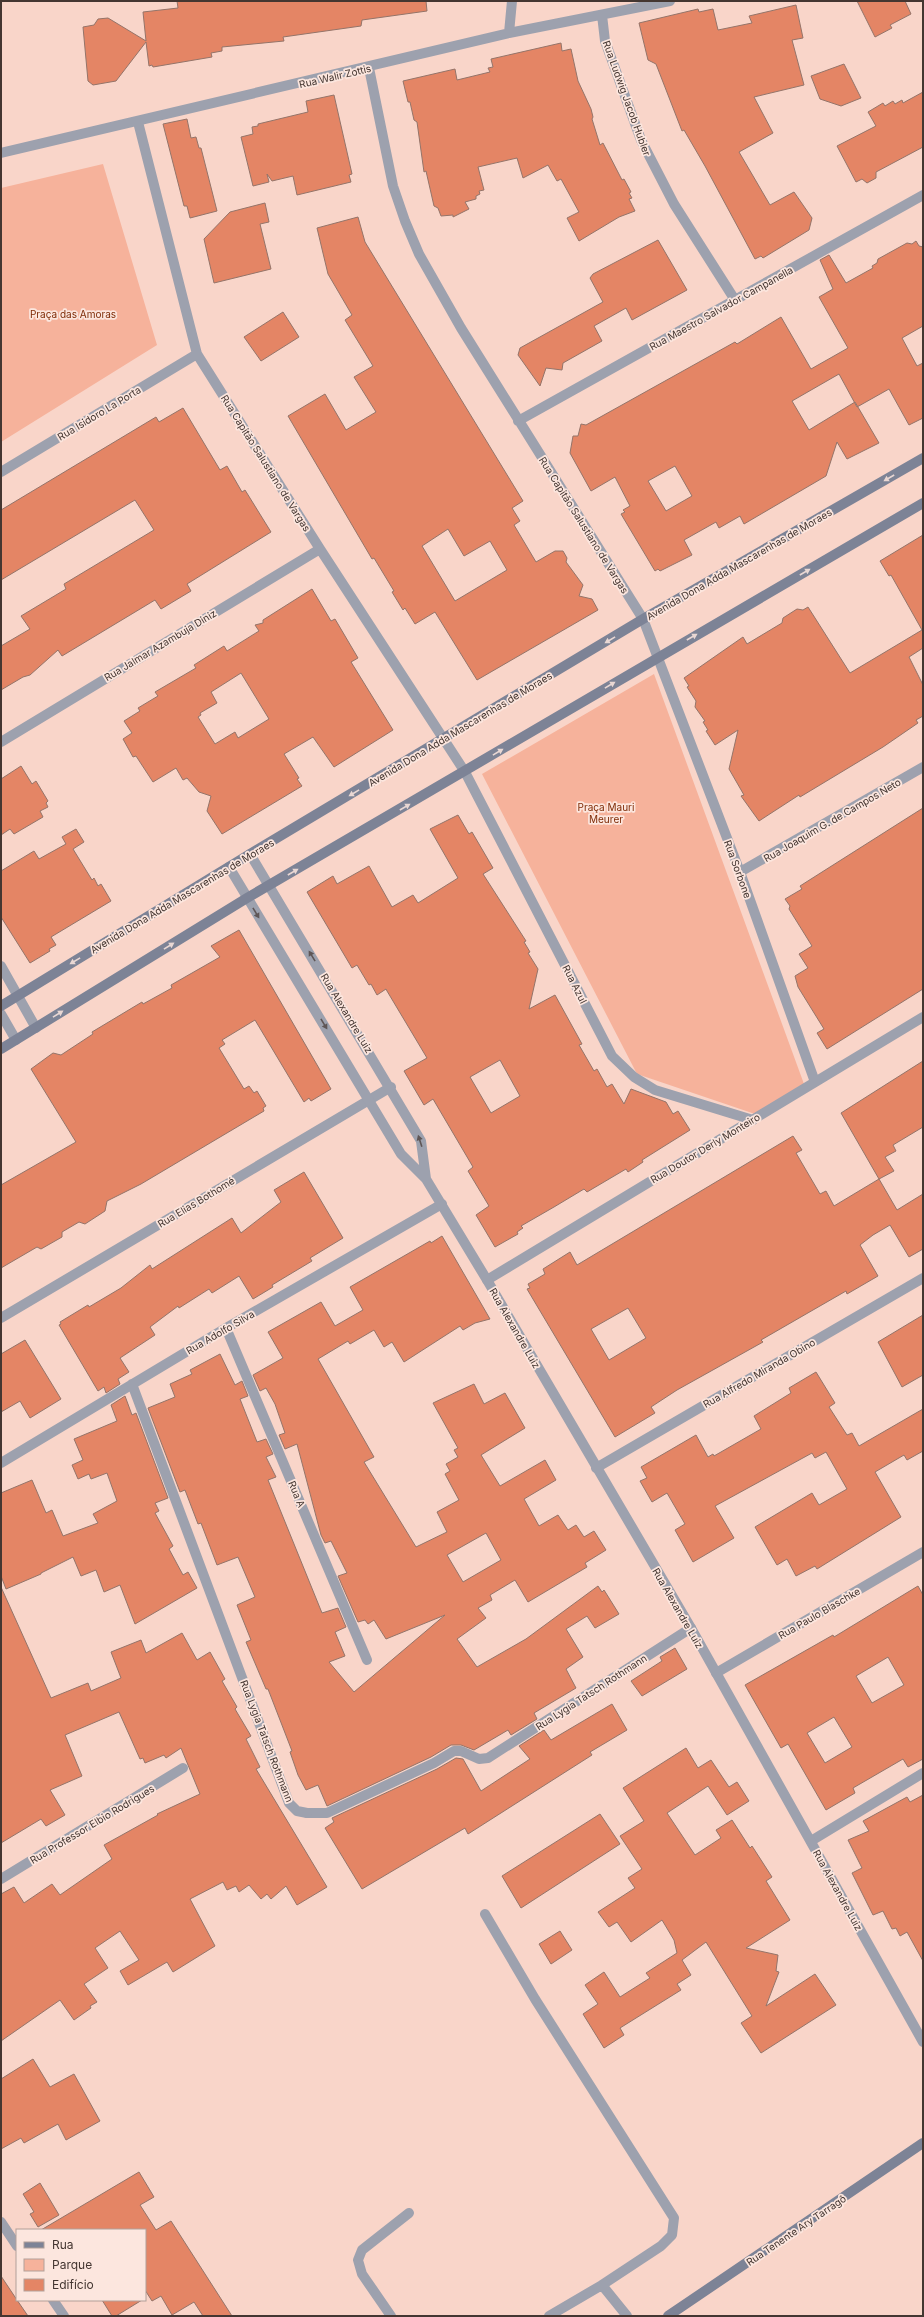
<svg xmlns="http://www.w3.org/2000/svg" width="924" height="2317" viewBox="0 0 924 2317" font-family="Inter,sans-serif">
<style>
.green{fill:#f6b29b}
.building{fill:#e48565;stroke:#947469;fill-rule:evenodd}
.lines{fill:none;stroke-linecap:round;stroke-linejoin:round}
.service{stroke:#9da1ae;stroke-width:10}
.minor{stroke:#9da1ae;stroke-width:10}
.tertiary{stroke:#9da1ae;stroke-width:10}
.secondary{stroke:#7d8396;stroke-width:10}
.oneway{fill:#e9d7d3}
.oneway2{fill:#5f5656}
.labels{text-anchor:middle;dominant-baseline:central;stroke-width:3.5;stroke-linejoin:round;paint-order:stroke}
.street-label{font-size:10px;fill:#443631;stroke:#fce6de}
.park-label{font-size:10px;fill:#7f2b06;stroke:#fce6de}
</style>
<rect width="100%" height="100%" fill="#f9d5c9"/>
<!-- green -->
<path class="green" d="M103,164L157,345L1,442V188Z
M654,674L804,1084L755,1114L637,1074L482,774Z"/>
<!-- building -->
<path class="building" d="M177,1H426L427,11L362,20L361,26L283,37L284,41L222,47V51L211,53L212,57L153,67L152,65L149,66L146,42L116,81L93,85L88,81L83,27L94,25L98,19L108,18L146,41L143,12L178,8Z
M857,1H905L911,14L890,25L892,28L875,37Z
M796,5L803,38L792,40L804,85L754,97L773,133L739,152L770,205L794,192L812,218L809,230L763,258L761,256L755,259L705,166L684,130L682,131L656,64L648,60L639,23L698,9L699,12L713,9L718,30L752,23L749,16Z
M561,43L562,51L571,49L578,81L591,109L593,117L592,119L600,145L603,143L622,180L624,179L631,192L629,193L632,198L629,199L635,211L619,217L579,241L567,218L579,212L561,179L557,181L548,165L523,178L517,158L478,167L484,190L479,191L480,194L476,196V199L465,202L469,209L453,217V215L441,216L438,208L434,206L426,171L424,172L417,122L414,120L410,102H408L403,81L455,69L457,80L490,72L488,68L493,67L491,59Z
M844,64L861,98L841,106L820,99L811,76Z
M923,92V147L876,172V178L867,183L862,179L856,182L837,146L876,126L868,112L883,103L885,106L893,101L895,104L902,100L903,103Z
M334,95L352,174L349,175L351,182L297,195L293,176L272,181L267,174L269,182L253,186L241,137L253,134L252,127L258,126V124L308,112L306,101Z
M187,119L191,138L196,137L199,148H201L217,211L190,218L187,206H184L163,124Z
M265,203L269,222L260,224L271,269L214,283L204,239L230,212Z
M358,217L365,242L523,501L512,508L520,521L514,525L536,562L555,551H563L567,558L566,562L583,585L579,596L592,599L598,610L477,680L435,612L415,624L405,608L403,610L392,592L394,591L374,558L372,559L288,416L325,394L346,430L376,412L354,377L373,366L345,320L352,315L328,274L317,228ZM448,529L464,556L490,541L507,570L455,601L422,546Z
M658,240L687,290L632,320L626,308L594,326L602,341L563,363L562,370L546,368L540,386L518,355L520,348L603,302L590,278L593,274Z
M916,241L919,246L923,247V326L902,338L917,366L923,363V418L909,425L889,389L857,407L839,374L792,401L809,430L855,402L879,443L847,459L837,442L826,476L744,524L740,516L719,528L716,522L684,540L692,555L660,571L658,569L655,571L621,514L625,512L623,510L630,506L615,477L591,491L570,453L573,436H578L581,424L586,425L735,342L737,344L781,317L811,369L848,348L819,297L833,289L820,260L829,255L846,283L873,268L872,266L877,263L878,259L907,243L912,244ZM675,466L692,496L666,511L648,481Z
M283,312L299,337L261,361L244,337Z
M183,408L220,470L227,466L242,492L245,490L271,532L187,584L191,591L161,609L155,600L62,656L58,650L30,675L23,677L1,690V646L30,629L21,616L66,589L64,584L154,530L135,500L1,580V510L156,417L159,422Z
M923,535V648L909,657L923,685V716L916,720L918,723L883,747L800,797L799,795L759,821L741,796L744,795L729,769L738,730L715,745L706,731L708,730L703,722L705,721L695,707L696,701L687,687L689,686L684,678L743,637L747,644L782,623L783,618L797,609L803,610L808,607L850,673L902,642L922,630L891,575L889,576L880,561Z
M312,589L331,621L335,619L358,658L351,662L393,730L334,767L313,737L284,754L299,778L297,779L302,786L222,834L207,811L211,796L199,792L187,778L183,780L176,768L153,782L136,756L133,757L123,739L132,733L124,721L140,711L138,708L158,696L155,692L196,668L194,665L224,646L227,651L259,631L255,625L263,623V620ZM241,673L269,719L238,738L235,732L215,744L198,717L201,715L200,713L217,703L211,692Z
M21,766L32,784L36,781L48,801L46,803L48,807L40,811L43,817L14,834L10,829L1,835V779Z
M923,808V989L827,1049L817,1033L824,1029L798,987L795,976L808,968L799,954L812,946L789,909L790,906L785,899L802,889L800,886Z
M458,815L469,834L472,832L493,868L483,874L526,941L524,942L530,952L528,953L538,969L529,1009L555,995L582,1044L579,1045L594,1071L597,1069L607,1087L612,1084L624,1104L631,1089L666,1102L673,1114L678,1111L690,1130L642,1160L643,1162L628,1172L626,1169L587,1192L584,1189L554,1207L521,1226L523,1228L517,1232L518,1234L495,1247L476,1215L489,1206L468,1171L473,1167L433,1099L424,1105L404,1071L427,1058L387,991L386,989L377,995L371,984L369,985L357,965L352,968L307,892L333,876L337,884L369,866L392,907L413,895L418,903L458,878L430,829ZM500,1060L520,1096L491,1113L470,1077Z
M76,829L84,842L73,849L92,880L94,878L98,886L101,884L111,901L51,937L56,945L49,949L50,951L30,963L1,917V871L34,851L39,859L66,844L62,837Z
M239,930L331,1089L311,1101L309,1098L304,1102L255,1020L222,1040L225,1044L219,1048L244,1089L249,1086L254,1093L257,1091L266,1106L263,1108L264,1111L141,1184L107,1201L105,1211L85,1224L79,1222L62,1232V1237L41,1249L37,1247L1,1268V1185L76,1142L31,1069L53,1053L61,1055L93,1034L92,1032L142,1002L143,1004L172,988L171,985L220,957L211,946Z
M923,1061V1127L893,1145L896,1151L885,1157L894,1171L879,1179L897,1210L923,1194V1249L909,1257L890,1225L873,1235L860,1245L878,1276L847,1294L846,1291L813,1310L761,1340L763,1342L677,1390L651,1407L655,1413L615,1437L527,1289L530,1288L528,1284L545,1274L543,1269L570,1252L577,1265L793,1136L802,1150L796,1153L820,1194L826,1191L834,1206L879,1179L841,1113ZM628,1308L646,1338L609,1360L591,1329Z
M304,1172L343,1238L310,1258L312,1261L272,1285L273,1287L253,1299L239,1276L212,1293L209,1289L179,1308L178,1306L150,1327L155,1335L120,1358L129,1372L118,1379L120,1384L106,1393L104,1387L98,1391L59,1325L61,1324L60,1322L88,1305L89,1307L121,1288L150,1265L152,1269L232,1218L241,1233L281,1202L274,1190Z
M442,1236L490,1319L475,1323L463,1330L460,1326L404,1362L392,1342L384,1347L374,1330L350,1344L348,1341L318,1359L374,1457L364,1462L416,1547L447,1532L437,1512L459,1500L445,1474L450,1471L446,1464L458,1457L454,1450L458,1448L433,1403L474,1384L484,1404L505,1393L525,1428L481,1455L500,1486L545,1460L556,1480L524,1499L539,1526L558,1515L568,1530L576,1525L584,1537L594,1531L606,1550L585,1563L587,1567L528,1602L515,1580L490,1595L492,1600L478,1608L486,1618L457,1639L477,1667L526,1639L598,1586L602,1592L604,1590L619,1614L595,1628L587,1616L566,1629L583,1657L566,1669L576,1688L534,1713L537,1719L511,1735L508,1730L474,1750L461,1745H451L431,1757L327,1806L318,1785L306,1790L298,1775L290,1752L292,1751L268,1689H266L246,1642L251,1640L237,1605L255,1597L238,1557L217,1565L201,1523L198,1524L185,1490L180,1492L148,1408L175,1397L170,1384L192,1374L190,1370L220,1354L235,1385L242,1381L248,1396L240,1399L257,1442L266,1439L273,1454L266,1457L276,1477L268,1480L322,1613L338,1608L346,1627L335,1632L345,1656L329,1662L354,1692L445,1615L386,1639L374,1620L368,1624L365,1620L358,1622L338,1576L347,1573L331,1541L325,1543L321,1535L297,1444L285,1449L279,1435L285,1433L275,1404L266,1388L260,1391L253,1375L283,1358L268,1332L321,1302L335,1326L363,1310L350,1287L430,1241L431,1243ZM486,1533L501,1560L463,1582L447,1555Z
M923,1315V1375L902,1387L878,1342Z
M25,1340L61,1399L30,1418L20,1401L1,1412V1354Z
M816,1372L835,1403L829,1407L847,1435L852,1433L859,1446L923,1409V1451L907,1460L904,1455L875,1472L901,1517L817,1569L815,1566L796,1576L787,1559L777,1565L755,1527L812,1493L819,1505L847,1489L826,1452L815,1458L812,1453L715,1506L734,1538L693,1562L675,1530L685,1524L667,1493L652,1502L640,1481L647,1478L641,1467L696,1435L708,1457L713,1454L714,1456L761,1429L754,1416L791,1393L789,1388Z
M125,1396L132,1415L136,1413L168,1498L155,1503L159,1511L155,1513L173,1546L169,1549L183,1575L188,1572L197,1588L135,1624L120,1585L104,1592L96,1570L81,1576L73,1557L41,1573V1574L6,1589L1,1576V1493L32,1480L46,1513L52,1510L63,1536L98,1523L93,1514L117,1501L107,1473L91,1479L89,1474L78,1479L72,1465L83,1460L74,1439L117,1421L111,1405Z
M918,1586L923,1595V1759L908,1767L903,1759L853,1788L855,1793L826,1810L788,1744L781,1748L745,1685L833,1635L834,1637ZM888,1657L904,1685L872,1703L856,1676ZM834,1717L852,1747L825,1763L807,1733Z
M1,1587L51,1698L88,1683L91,1691L121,1678L111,1652L141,1640L146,1653L182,1633L197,1660L210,1652L225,1679L222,1681L237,1707L235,1709L251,1736L246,1739L260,1767L256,1769L327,1887L297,1905L286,1886L271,1899L267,1894L261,1899L249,1885L239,1892L236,1886L227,1890L223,1882L190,1899L215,1946L173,1972L167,1962L128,1985L120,1971L139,1960L120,1931L95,1948L108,1968L84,1984L97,2002L90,2006L91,2008L74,2020L60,2000L1,2041V1894L14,1887L24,1903L52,1884L60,1895L112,1859L104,1845L158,1815L157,1814L200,1794L181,1748L166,1758L164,1755L145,1763L143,1758L140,1759L119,1712L65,1735L82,1776L50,1790L65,1815L46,1826L41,1819L1,1843Z
M675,1648L687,1669L642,1696L631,1681L662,1661L660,1657Z
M612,1704L627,1730L590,1752L592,1755L468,1834L465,1828L362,1889L325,1828L334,1822L332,1818L437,1769L456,1758L463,1759L481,1791L530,1759L519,1746L544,1730L551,1740Z
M686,1748L698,1768L711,1760L729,1787L737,1782L749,1801L727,1815L708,1786L667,1813L695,1855L721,1838L716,1830L732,1820L750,1848L752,1846L772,1877L766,1881L790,1920L746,1948L778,1955L776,1971L779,1972L766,2006L815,1974L836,2005L761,2053L741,2023L752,2016L706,1942L682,1960L691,1975L677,1984L681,1990L620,2028L624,2035L604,2048L583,2014L598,2004L585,1985L604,1972L620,1997L650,1978L646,1973L677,1953L674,1940L662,1920L631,1942L617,1922L609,1927L598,1912L635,1888L628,1878L642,1869L620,1836L644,1821L623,1788Z
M923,1795V1961L907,1932L900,1936L896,1928L892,1929L883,1911L873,1915L852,1873L862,1868L848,1840L869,1831L863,1821L907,1797L910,1802Z
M600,1814L620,1844L521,1908L502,1876Z
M560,1931L572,1950L551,1964L539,1944Z
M33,2059L50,2087L74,2074L100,2121L66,2140L58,2124L24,2143L21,2138L1,2149V2079Z
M139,2172L154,2197L140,2205L156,2230L171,2221L232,2316H203L194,2302L172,2315L161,2296L152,2301L145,2290V2230H41Z
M40,2183L59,2215L38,2227L30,2214L34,2212L23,2194Z
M1,2276L17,2300L28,2316H1Z
M102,2300H142L116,2316H112Z"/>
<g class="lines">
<!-- service -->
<path class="service" d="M226,1328L367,1660
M307,1813H327L434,1763L454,1751H461L479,1759L488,1758L691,1628
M811,1841L923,1773
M485,1914L535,1999L674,2218L672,2235L661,2246L602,2285
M391,2316L362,2274L358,2260L362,2250L409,2213
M549,2316L602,2285L627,2316"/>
<!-- minor -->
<path class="minor" d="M602,15L605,41L641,140L674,204L735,300
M509,33L512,1
M369,68L393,186L405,221L419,254L461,328L643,619L740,872L815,1082
M138,122L197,354L320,549L465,772L612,1056L634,1077L655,1090L753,1120
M1,153L509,33L670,1
M518,421L923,195
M1,472L197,354
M1,742L320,549
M740,872L923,767
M487,1280L923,1017
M1,1318L391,1087
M132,1384L289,1803L297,1811L307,1813
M1,1463L226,1328L442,1204
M596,1468L923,1278
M716,1673L923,1552
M1,1879L183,1768
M1,2222L17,2246
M53,2300L64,2316"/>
<!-- tertiary -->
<path class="tertiary" d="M250,854L421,1141L426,1179
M229,867L401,1154L426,1179L487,1280L691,1628L923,2042
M1,966L36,1028
M1,1014L16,1040"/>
<!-- secondary -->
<path class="secondary" d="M1,1006L250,854L643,619L923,458
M1,1049L247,898L923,503
M668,2316L923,2143"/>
</g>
<!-- one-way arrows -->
<defs><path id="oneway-solid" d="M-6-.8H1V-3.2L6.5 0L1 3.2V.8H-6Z"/></defs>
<g class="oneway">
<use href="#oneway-solid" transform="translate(889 478) rotate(150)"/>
<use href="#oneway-solid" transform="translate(805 572) rotate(-30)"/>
<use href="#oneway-solid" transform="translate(692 637) rotate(-30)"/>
<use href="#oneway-solid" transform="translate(610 640) rotate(149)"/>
<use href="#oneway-solid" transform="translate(610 685) rotate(-31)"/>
<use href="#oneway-solid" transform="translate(498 752) rotate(-31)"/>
<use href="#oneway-solid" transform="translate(354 793) rotate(149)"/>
<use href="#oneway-solid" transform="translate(405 807) rotate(-30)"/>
<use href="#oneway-solid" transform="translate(293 872) rotate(-30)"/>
<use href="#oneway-solid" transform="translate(169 946) rotate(-32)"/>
<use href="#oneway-solid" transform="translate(75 961) rotate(149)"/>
<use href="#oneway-solid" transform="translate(58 1014) rotate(-32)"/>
</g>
<g class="oneway2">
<use href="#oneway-solid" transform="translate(256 913) rotate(59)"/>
<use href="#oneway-solid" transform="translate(312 956) rotate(-121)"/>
<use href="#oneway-solid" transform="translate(324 1024) rotate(59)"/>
<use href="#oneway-solid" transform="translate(420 1141) rotate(-108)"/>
</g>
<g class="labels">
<!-- street labels -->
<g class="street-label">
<text transform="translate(335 76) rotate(-13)">Rua Walir Zottis</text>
<text transform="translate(627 98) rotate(70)">Rua Ludwig Jacob Hubler</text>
<text transform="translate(721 308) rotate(-29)">Rua Maestro Salvador Campanella</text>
<text transform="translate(99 413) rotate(-31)">Rua Isidoro La Porta</text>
<text transform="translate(266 463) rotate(58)">Rua Capitão Salustiano de Vargas</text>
<text transform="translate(584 525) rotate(58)">Rua Capitão Salustiano de Vargas</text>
<text transform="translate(739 564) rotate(-30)">Avenida Dona Adda Mascarenhas de Moraes</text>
<text transform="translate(160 645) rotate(-31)">Rua Jalmar Azambuja Diniz</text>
<text transform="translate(460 729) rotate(-31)">Avenida Dona Adda Mascarenhas de Moraes</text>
<text transform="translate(832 820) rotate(-30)">Rua Joaquim G. de Campos Neto</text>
<text transform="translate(738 869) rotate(70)">Rua Sorbone</text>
<text transform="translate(182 896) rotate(-31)">Avenida Dona Adda Mascarenhas de Moraes</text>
<text transform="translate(575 984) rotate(63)">Rua Azul</text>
<text transform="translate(347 1013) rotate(59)">Rua Alexandre Luiz</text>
<text transform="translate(705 1148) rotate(-31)">Rua Doutor Derly Monteiro</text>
<text transform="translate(196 1202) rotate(-31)">Rua Elias Bothomé</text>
<text transform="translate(515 1328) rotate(60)">Rua Alexandre Luiz</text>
<text transform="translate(220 1332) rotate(-30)">Rua Adolfo Silva</text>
<text transform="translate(759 1373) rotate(-30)">Rua Alfredo Miranda Obino</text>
<text transform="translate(297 1494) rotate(67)">Rua A</text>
<text transform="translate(678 1608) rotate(60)">Rua Alexandre Luiz</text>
<text transform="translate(819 1613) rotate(-30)">Rua Paulo Blaschke</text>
<text transform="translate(591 1692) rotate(-33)">Rua Lygia Tatsch Rothmann</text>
<text transform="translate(267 1741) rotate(69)">Rua Lygia Tatsch Rothmann</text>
<text transform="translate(92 1824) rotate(-31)">Rua Professor Elbio Rodrigues</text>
<text transform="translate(838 1890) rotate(61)">Rua Alexandre Luiz</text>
<text transform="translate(796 2230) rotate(-34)">Rua Tenente Ary Tarragô</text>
</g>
<!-- park labels -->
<g class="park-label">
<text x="73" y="314">Praça das Amoras</text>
<text x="606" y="807">Praça Mauri<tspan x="606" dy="12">Meurer</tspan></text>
</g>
</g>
<!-- border -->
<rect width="924" height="2317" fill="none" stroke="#443631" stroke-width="4"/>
<!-- legend -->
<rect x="16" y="2229" width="130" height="72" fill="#fce6de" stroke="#b2a099"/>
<rect x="24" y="2242" width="20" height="6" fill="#7d8396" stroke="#b2a099"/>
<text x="52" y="2249" font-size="12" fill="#443631">Rua</text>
<rect x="24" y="2259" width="20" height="12" fill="#f6b29b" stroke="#b2a099"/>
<text x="52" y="2269" font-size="12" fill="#443631">Parque</text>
<rect x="24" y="2279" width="20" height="12" fill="#e48565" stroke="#b2a099"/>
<text x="52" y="2289" font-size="12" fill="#443631">Edifício</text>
</svg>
